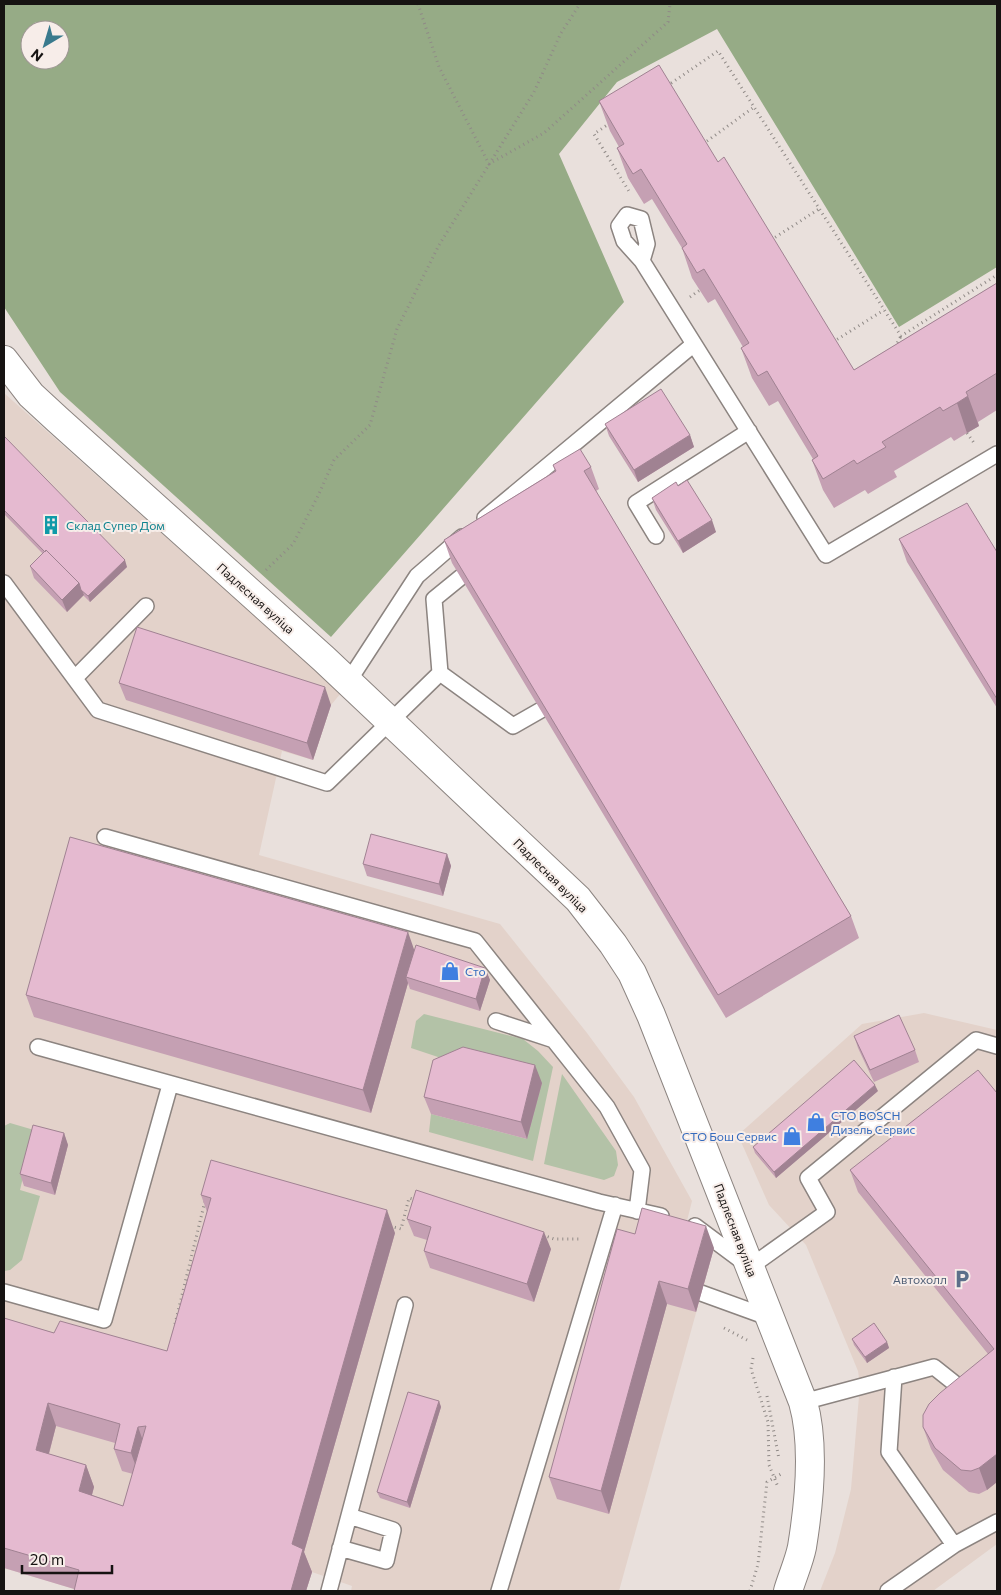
<svg xmlns="http://www.w3.org/2000/svg" width="1001" height="1595" viewBox="0 0 1001 1595" font-family="Commissioner,sans-serif">
<style>
.built{fill:#e3d2ca}
.green{fill:#b3c2a7}
.forest{fill:#96ab86;fill-rule:evenodd}
.lines{fill:none;stroke-linecap:round;stroke-linejoin:round}
.lane-casing{stroke:#8c8480;stroke-width:18}
.street-casing{stroke:#8c8480;stroke-width:30}
.path{stroke:#908a87;stroke-width:3;stroke-dasharray:1 4;stroke-linecap:butt}
.lane{stroke:#fff;stroke-width:15}
.street{stroke:#fff;stroke-width:28}
.wall{fill:#c5a0b3;fill-rule:evenodd}
.shaded-wall{fill:#a08292}
.building{fill:#e5bad0;stroke:#a08292;fill-rule:evenodd}
.labels{text-anchor:middle;dominant-baseline:central;stroke-width:4;stroke-linejoin:round;paint-order:stroke}
.culture-label{font-size:12px;fill:#0d838f;stroke:#f7ede9;text-anchor:start}
.street-label{font-size:12px;fill:#161312;stroke:#f7ede9}
.shop-label{font-size:12px;fill:#366cbe;stroke:#f7ede9;text-anchor:start}
.service-label{font-size:12px;fill:#4e5e75;stroke:#f7ede9;text-anchor:end}
</style>
<rect width="100%" height="100%" fill="#e9e0dc"/>
<!-- built -->
<path class="built" d="M4,393L341,693L331,705L313,760L282,751L259,855L500,924L587,1033L634,1097L692,1201L687,1221L714,1248L619,1591H351L352,1586L312,1572L306,1591H81L4,1568Z
M924,1013L997,1030V1544L933,1591H820L835,1553L851,1489L860,1385L858,1371L806,1245L769,1205L738,1135L862,1024Z"/>
<!-- green -->
<path class="green" d="M424,1014L523,1039L538,1051L553,1067L533,1161L429,1132L431,1114L527,1139L450,1061L411,1048L416,1021Z
M562,1074L616,1151L618,1165L614,1176L604,1180L544,1164Z
M10,1123L34,1130L20,1190L40,1196L22,1260L10,1270L4,1271V1126Z"/>
<!-- forest -->
<path class="forest" d="M4,4H997V267L899,327L717,29L617,82L559,154L624,302L331,637L60,392L4,307ZM30,30H60V60H30Z"/>
<g class="lines">
<!-- lane casing -->
<g class="lane-casing">
<path id="lane" d="M642,261L647,244L641,219L627,215L619,226L624,241L642,261L694,344
M485,518L694,344L826,555L997,454
M656,536L636,503L749,431
M4,583L98,710L327,783L440,673L513,726L541,710
M440,673L434,599L461,577
M75,678L146,606
M348,682L417,576L462,537
M105,837L475,941L607,1107L642,1170L637,1211
M496,1021L554,1040
M38,1047L599,1202L661,1216
M695,1226L750,1267L827,1212L808,1178L976,1040L997,1046
M4,1292L104,1320L170,1085
M701,1293L770,1318
M894,1377L889,1452L954,1545
M803,1402L934,1367L968,1394
M340,1548L386,1561L393,1530L349,1516
M329,1591L405,1305
M499,1591L615,1205
M888,1591L954,1545L997,1522"/>
</g>
<!-- street casing -->
<g class="street-casing">
<path id="street" d="M4,360L31,395L57,419L324,659L578,899L613,944L632,973L651,1015L803,1402C815,1444 809,1504 802,1547C799,1562 792,1577 788,1591"/>
</g>
<!-- path -->
<path class="path" d="M418,4L439,67L489,164L544,133L668,22L670,4
M667,86L718,51L901,336L997,275
M610,123L594,134L630,193
M703,144L754,107
M771,240L819,209
M690,297L700,290
M833,342L884,310
M895,347L901,336
M967,433L974,443
M266,570L293,544L318,496L334,460L370,425L397,329L439,245L534,92L561,33L580,4
M390,1226L401,1229L409,1198L416,1200
M543,1235L554,1239H581
M175,1324L205,1201
M724,1328L747,1340
M753,1358L751,1369L768,1422L769,1465L778,1487
M767,1396L779,1459
M750,1591L758,1564L767,1482L781,1474"/>
<!-- lane -->
<use href="#lane" class="lane"/>
<!-- street -->
<use href="#street" class="street"/>
</g>
<!-- wall -->
<path class="wall" d="M599,101L718,162L854,370L997,283V410L978,422L979,426L967,433L954,441L951,437L894,471L897,477L883,485L868,494L865,490L834,508L823,490L812,460L813,459L778,401L769,406L752,378L741,348L743,347L715,299L708,303L692,278L682,248L652,199L644,204L628,178L617,148L619,147L610,131Z
M605,424L690,435L694,447L638,482L609,436Z
M4,436L127,567L90,602L83,595L67,612L34,578L30,566L43,554L4,514Z
M553,465L591,467L599,489L596,491L851,916L859,938L726,1018L452,563L444,540L555,471Z
M678,486L716,532L683,553L656,510L652,498Z
M899,539L997,552V708L907,562Z
M119,683L331,705L313,760L126,700Z
M447,854L451,866L443,896L367,876L363,864Z
M414,950L485,968L490,980L480,1011L410,989L408,983L371,1113L34,1017L26,995Z
M854,1036L915,1050L919,1062L874,1082L858,1048Z
M542,1083L527,1139L431,1114L424,1097Z
M878,1091L776,1178L755,1153L753,1147Z
M997,1093V1482L987,1490L979,1494L969,1492L943,1470L931,1449L923,1427L988,1354L858,1192L850,1170Z
M64,1133L68,1145L55,1195L24,1186L20,1174Z
M201,1195L395,1233L304,1552L312,1572L306,1591H74V1589L4,1568V1318L54,1333L167,1351L207,1212ZM56,1426L115,1443L114,1449L122,1471L133,1474L123,1506L92,1495L94,1487L86,1465L49,1454Z
M407,1219L551,1249L534,1302L430,1268L424,1251L427,1240L414,1236Z
M635,1234L714,1248L696,1312L667,1304L609,1514L557,1499L549,1477Z
M852,1339L887,1342L889,1348L867,1363L854,1345Z
M439,1401L441,1407L410,1508L380,1498L377,1492Z"/>
<!-- shaded-wall -->
<path class="shaded-wall" d="M968,396L979,426L967,433L957,403Z
M690,435L694,447L638,482L634,470Z
M712,520L716,532L683,553L678,541Z
M125,560L127,567L90,602L88,596Z
M79,583L84,595L67,612L62,600Z
M325,687L331,705L313,760L307,743Z
M447,854L451,866L443,896L439,884Z
M408,932L416,955L406,977L408,983L371,1113L363,1090Z
M485,968L490,980L480,1011L476,999Z
M535,1065L542,1083L527,1139L521,1122Z
M875,1085L878,1091L776,1178L774,1172Z
M64,1133L68,1145L55,1195L51,1183Z
M387,1210L395,1233L304,1552L312,1572L306,1591H291L292,1544Z
M706,1226L714,1248L696,1312L688,1289Z
M544,1232L551,1249L534,1302L527,1284Z
M659,1281L667,1304L609,1514L601,1491Z
M887,1342L889,1348L867,1363L865,1357Z
M439,1401L441,1407L410,1508L407,1502Z
M48,1403L56,1426L44,1472L36,1450Z
M138,1427L146,1449L139,1475L131,1453Z
M997,1454V1482L987,1490L979,1468Z
M86,1465L94,1487L87,1513L79,1491Z"/>
<!-- building -->
<path class="building" d="M659,65L718,162L724,157L854,370L997,283V373L966,392L968,396L957,403L943,411L940,407L882,442L886,447L872,455L857,464L854,460L823,479L812,460L818,456L767,371L758,376L741,348L749,343L704,269L697,273L682,248L687,244L641,169L633,174L617,148L624,144L599,101Z
M661,389L690,435L634,470L605,424Z
M4,436L125,560L88,596L81,590L79,583L46,550L45,552L4,510Z
M580,449L591,467L584,471L851,916L718,995L444,540L556,471L553,465Z
M687,480L712,520L678,541L652,498L676,482L678,486Z
M967,503L997,552V699L899,539Z
M46,550L79,583L62,600L30,566Z
M137,627L325,687L307,743L119,683Z
M371,834L447,854L439,884L363,864Z
M70,837L408,932L363,1090L26,995Z
M416,945L485,968L476,999L406,977Z
M899,1015L915,1050L870,1070L854,1036Z
M463,1047L535,1065L521,1122L424,1097L433,1060Z
M854,1060L875,1085L774,1172L753,1147Z
M978,1070L997,1093V1454L979,1468L971,1471L961,1470L935,1448L923,1427V1415L929,1404L940,1393L994,1349L850,1170Z
M33,1125L64,1133L51,1183L20,1174Z
M211,1160L387,1210L292,1544L303,1549L291,1591H74L79,1570L4,1548V1318L54,1333L60,1321L167,1351L211,1198L201,1195ZM48,1403L120,1424L114,1449L131,1453L138,1427L146,1426L123,1506L79,1491L86,1465L36,1450Z
M416,1190L544,1232L527,1284L424,1251L431,1227L407,1219Z
M642,1208L706,1226L688,1289L659,1281L601,1491L549,1477L617,1229L635,1234Z
M874,1323L887,1342L865,1357L852,1339Z
M408,1392L439,1401L407,1502L377,1492Z"/>
<!-- icons -->
<defs>
<g id="building-bare" transform="scale(1.5)"><path d="M-4-6H4V6H1V3H-1V6H-4ZM-2.5-4.3h1.7v1.8h-1.7ZM.8-4.3h1.7v1.8H.8ZM-2.5-1h1.7V.8h-1.7ZM.8-1h1.7V.8H.8Z" fill="#0f9aa8" stroke="#f7ede9" stroke-width="2.5" paint-order="stroke"/></g>
<g id="shop-bare" transform="scale(1.5)"><path d="M-5-2.5h2.3a2.7 3.5 0 0 1 5.4 0H5L5.5 6h-11ZM-1.5-2.5h3a1.5 2.3 0 0 0-3 0Z" fill="#3f7fe0" stroke="#f7ede9" stroke-width="2.5" paint-order="stroke"/></g>
<g id="parking-bare" transform="scale(1.5)"><path d="M-3.5-5.5H1a3.5 3.5 0 0 1 0 7H-1V5.5H-3.5ZM-1-3.4V-.6H.8a1.4 1.4 0 0 0 0-2.8Z" fill="#5c6f8a" stroke="#f7ede9" stroke-width="2.5" paint-order="stroke"/></g>
</defs>
<g fill-rule="evenodd">
<use href="#building-bare" x="51" y="525"/>
<use href="#shop-bare" x="450" y="971"/>
<use href="#shop-bare" x="816" y="1122"/>
<use href="#shop-bare" x="792" y="1136"/>
<use href="#parking-bare" x="962" y="1279"/>
</g>
<g class="labels">
<!-- culture labels -->
<g class="culture-label">
<text x="66" y="525">Склад Супер Дом</text>
</g>
<!-- street labels -->
<g class="street-label">
<text transform="translate(256 598) rotate(42)">Падлесная вуліца</text>
<text transform="translate(551 875) rotate(45)">Падлесная вуліца</text>
<text transform="translate(736 1230) rotate(69)">Падлесная вуліца</text>
</g>
<!-- shop labels -->
<g class="shop-label">
<text x="465" y="971">Сто</text>
<text x="831" y="1115">СТО BOSCH<tspan x="831" dy="14">Дизель Сервис</tspan></text>
<text x="777" y="1136" text-anchor="end">СТО Бош Сервис</text>
</g>
<!-- service labels -->
<g class="service-label">
<text x="947" y="1279">Автохолл</text>
</g>
</g>
<!-- border -->
<rect width="1001" height="1595" fill="none" stroke="#161312" stroke-width="10"/>
<!-- north arrow -->
<g transform="translate(45 45) rotate(218)"><circle r="24" fill="#f7ede9" stroke="#9d9693"/>
<path d="M0-4L9 19L0 12L-9 19Z" fill="#397a8d"/>
<text y="-8" font-size="14" font-weight="bold" text-anchor="middle" fill="#161312">N</text>
</g>
<!-- scale -->
<path d="M22 1565v8h90v-8" fill="none" stroke="#161312" stroke-width="2.5"/>
<text x="30" y="1565" font-size="15" fill="#161312" stroke="#f7ede9" stroke-width="4" paint-order="stroke">20 m</text>
</svg>
